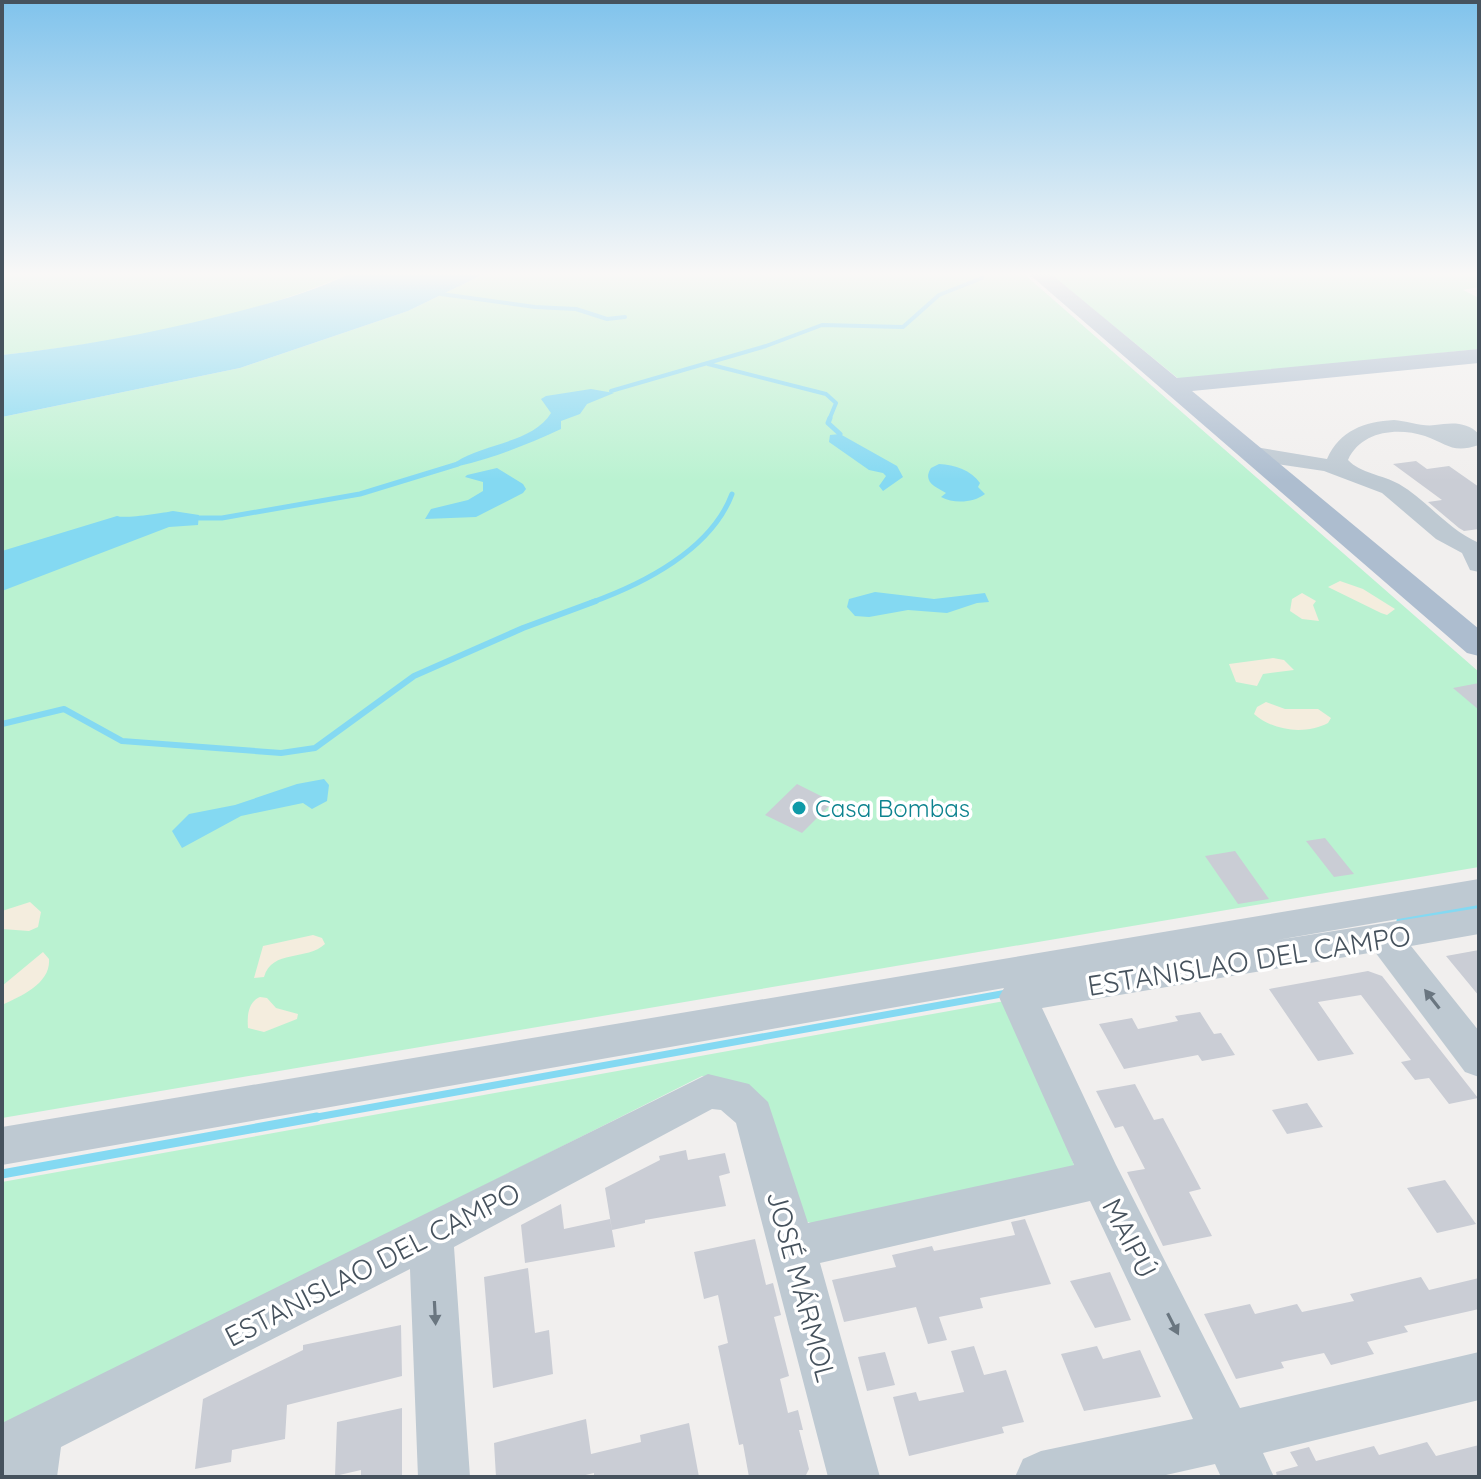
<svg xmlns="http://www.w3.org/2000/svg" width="1481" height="1479" viewBox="0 0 1481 1479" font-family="Quicksand,sans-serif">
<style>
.green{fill:#baf2d1}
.sand{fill:#f4edde}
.water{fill:#84d9f2}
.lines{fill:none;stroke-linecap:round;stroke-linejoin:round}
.stream-far4{stroke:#84d9f2;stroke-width:4}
.stream-far3{stroke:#84d9f2;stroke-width:5}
.stream-far2{stroke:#84d9f2;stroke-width:6}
.stream-far1{stroke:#84d9f2;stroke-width:7}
.stream{stroke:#84d9f2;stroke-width:9}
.building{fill:#cacdd5}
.minor{fill:#bec9d2;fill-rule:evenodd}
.major{fill:#adbdcf;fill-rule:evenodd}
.oneway{fill:#6a7680}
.culture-dot{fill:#0f9aa8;stroke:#fff;stroke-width:3}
.labels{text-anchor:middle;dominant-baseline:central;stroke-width:7;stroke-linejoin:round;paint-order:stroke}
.culture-label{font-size:24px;fill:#0d838f;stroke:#fff;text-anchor:start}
.near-street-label{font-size:28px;fill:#46525d;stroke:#fff}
</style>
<rect width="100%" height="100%" fill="#f1efee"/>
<!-- green -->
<path class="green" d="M2,274H349C240,321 120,342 2,355Z
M484,274H1024L1479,672V867L2,1118V417L240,368L408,311Z
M1050,274H1479V287L1463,290L1479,298V349L1180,380Z
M1010,1000L1075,1168L818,1225L804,1221L736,1083L702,1076L2,1428V1182Z"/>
<!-- sand -->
<path class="sand" d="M1340,581L1363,589L1395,609L1387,615L1381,613L1328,587Z
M1302,593L1316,601L1313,605L1319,621L1302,619L1290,611L1292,599Z
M1273,658L1284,660L1294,670L1263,674L1257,686L1236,682L1229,664Z
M1266,702L1285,709H1318L1331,718L1328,723C1305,735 1273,731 1254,714L1257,707Z
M30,902L41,912L38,927L29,931L2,929V911Z
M313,935L322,938L325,944C307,961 272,949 264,977L254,978L263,946Z
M43,952L49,959C51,983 22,996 2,1005V986Z
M260,997L267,998L276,1008L298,1014L297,1019L264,1032L248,1028C247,1016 248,1002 260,997Z"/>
<!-- water -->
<path class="water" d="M349,274H484L408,311L240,368L2,417V355C76,347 148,334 220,316C264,305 308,294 349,274Z
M591,389L614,393L587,404L580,414L561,421V429C528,444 495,458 459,466L456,462C484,443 533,443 551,413L541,399L546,396Z
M840,434L897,466L903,477L883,491L879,486L886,476L883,473L869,470L829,442L830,435Z
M939,464C955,465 971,470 980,483L978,487L985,494C973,503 954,504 941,497L946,493C936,487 922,482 931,468Z
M497,468L523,484L526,489L523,493L476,517L425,519L431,509L468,500L483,491V482L465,477L467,475Z
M173,511L199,515L198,525L169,527L2,591V551L117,516C124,519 163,513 173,511Z
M875,592L934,599L985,593L989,602L977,603L947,613L908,610L869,617L855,616L847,607L849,599Z
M324,779L329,785L327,801L312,809L303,803L241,816L182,848L172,831L189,814L235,805L297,784Z"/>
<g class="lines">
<!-- stream-far4 -->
<path class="stream-far4" d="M441,294L535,307L576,309L607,319L625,317
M708,364L826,394L836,403L829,420
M611,391L766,346L822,325L903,327L939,295L982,278"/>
<!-- stream-far3 -->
<path class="stream-far3" d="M830,418L828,423L840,434
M199,518H222L360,494L458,464
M590,603C643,584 711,550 732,494"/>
<!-- stream-far2 -->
<path class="stream-far2" d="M2,724L64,709L122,741L281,753L315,748L414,676L523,628L596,601"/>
<!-- stream-far1 -->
<path class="stream-far1" d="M1400,921L1479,906
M306,1119L1007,993"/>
<!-- stream -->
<path class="stream" d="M2,1174L317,1117"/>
</g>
<!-- building -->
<path class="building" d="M1416,461L1427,469L1449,466L1479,487V529L1464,531L1459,528L1428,502L1442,500L1393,464Z
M1479,683V710L1453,688Z
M797,784L833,802L802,833L765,815Z
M1325,838L1354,874L1334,877L1306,841Z
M1235,851L1269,899L1238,904L1205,856Z
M1479,950V996L1446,956Z
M1368,971L1382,976L1478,1098L1449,1104L1429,1078L1415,1080L1401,1062L1411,1060L1361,995L1318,1002L1354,1054L1318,1061L1269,989Z
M1200,1012L1214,1034L1221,1033L1235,1055L1202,1061L1198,1055L1124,1069L1099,1024L1132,1018L1138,1029L1178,1021L1175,1016Z
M1135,1084L1154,1120L1163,1118L1201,1189L1189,1192L1212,1236L1163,1246L1127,1172L1145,1169L1123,1126L1115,1128L1096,1091Z
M1307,1103L1323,1127L1287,1134L1272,1110Z
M686,1150L688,1160L725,1153L730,1173L719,1176L726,1206L645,1220V1223L612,1230L605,1188L660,1160L659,1156Z
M1445,1180L1476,1224L1437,1233L1407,1188Z
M561,1204L564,1229L610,1219L615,1247L525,1263L521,1225Z
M1025,1219L1051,1284L980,1298L983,1308L939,1317L947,1340L928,1344L916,1307L844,1322L832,1280L896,1267L892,1255L932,1246L934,1251L1015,1235L1011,1222Z
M755,1239L766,1285L773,1283L781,1315L774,1317L789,1376L780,1379L788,1413L798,1410L803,1430H799L809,1469L805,1477H749L743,1444L739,1445L718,1346L728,1343L718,1295L704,1299L694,1252Z
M528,1268L535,1333L549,1330L553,1374L493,1388L484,1277Z
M1110,1272L1131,1320L1095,1328L1070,1281Z
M1421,1277L1429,1290L1479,1278V1309L1404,1326L1408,1332L1367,1342L1374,1354L1331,1365L1324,1353L1281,1362L1284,1368L1236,1379L1204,1314L1250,1304L1255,1314L1297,1304L1302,1312L1354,1301L1350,1294Z
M401,1325L402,1376L287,1405L285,1439L232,1450L231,1462L195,1469L203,1399L303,1350V1345Z
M974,1346L984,1375L1006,1370L1024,1422L1002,1427L1004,1433L909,1456L893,1397L916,1392L919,1401L964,1392L951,1351Z
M1097,1346L1103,1359L1140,1350L1161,1397L1084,1411L1061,1354Z
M885,1352L895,1385L867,1391L858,1357Z
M402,1408V1477H361V1470L335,1476L337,1422Z
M586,1419L591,1454L641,1442L640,1435L689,1423L699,1477H594V1473L577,1477H496L494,1443Z
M1427,1442L1436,1456L1479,1445V1477H1277L1276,1472L1298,1466L1290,1452L1309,1447L1316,1461L1374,1446L1379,1455Z"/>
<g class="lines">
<!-- minor -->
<path class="minor" d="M1394,420C1407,421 1423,427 1435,425C1451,423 1466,421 1479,434V445C1452,454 1448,444 1425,436C1397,427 1361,431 1348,460C1360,473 1383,475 1399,484C1428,501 1447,529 1479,543V572L1470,570L1462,553L1436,539L1382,493L1324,471L1249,460L1238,453L1249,446L1327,459C1340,430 1364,422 1394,420Z
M1479,879V905L1277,940L1479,908V934L1411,946L1479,1031V1077L1465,1072L1375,952L1042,1008L1116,1165L1240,1408L1479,1352V1400L1263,1453L1274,1477H1221L1215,1464L1157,1477H1015L1023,1459L1041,1451L1193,1419L1090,1201L820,1263L880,1477H828L736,1123L721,1110L712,1109L454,1247L470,1477H418L410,1269L61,1447L57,1477L2,1475V1423L708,1074L749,1084L768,1102L808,1223L1074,1165L999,997L1004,988L2,1165V1127Z"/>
<!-- major -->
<path class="major" d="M1029,274H1051L1177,378L1479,349V363L1192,391L1479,629V656L1467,653Z"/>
</g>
<!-- one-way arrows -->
<defs><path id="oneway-solid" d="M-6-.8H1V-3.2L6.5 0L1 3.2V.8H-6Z" transform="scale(2)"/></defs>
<g class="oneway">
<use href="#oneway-solid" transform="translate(1432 999) rotate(-128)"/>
<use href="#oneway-solid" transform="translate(435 1313) rotate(87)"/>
<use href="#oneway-solid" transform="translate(1173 1324) rotate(63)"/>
</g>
<!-- sky -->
<linearGradient id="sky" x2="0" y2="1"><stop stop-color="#80c3ec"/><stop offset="0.57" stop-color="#f9f8f7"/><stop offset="1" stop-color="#f9f8f7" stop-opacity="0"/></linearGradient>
<rect width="1481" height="481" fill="url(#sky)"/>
<!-- markers -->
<circle class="culture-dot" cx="799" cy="808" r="8"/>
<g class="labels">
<!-- culture labels -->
<g class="culture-label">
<text x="815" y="808">Casa Bombas</text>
</g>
<!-- near-street labels -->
<g class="near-street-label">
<text transform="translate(1249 960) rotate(-9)">ESTANISLAO DEL CAMPO</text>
<text transform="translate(1130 1238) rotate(63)">MAIPÚ</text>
<text transform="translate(372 1264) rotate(-27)">ESTANISLAO DEL CAMPO</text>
<text transform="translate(802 1286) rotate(75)">JOSÉ MÁRMOL</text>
</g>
</g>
<!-- border -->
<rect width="1481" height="1479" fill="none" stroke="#46525d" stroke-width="8"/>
</svg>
